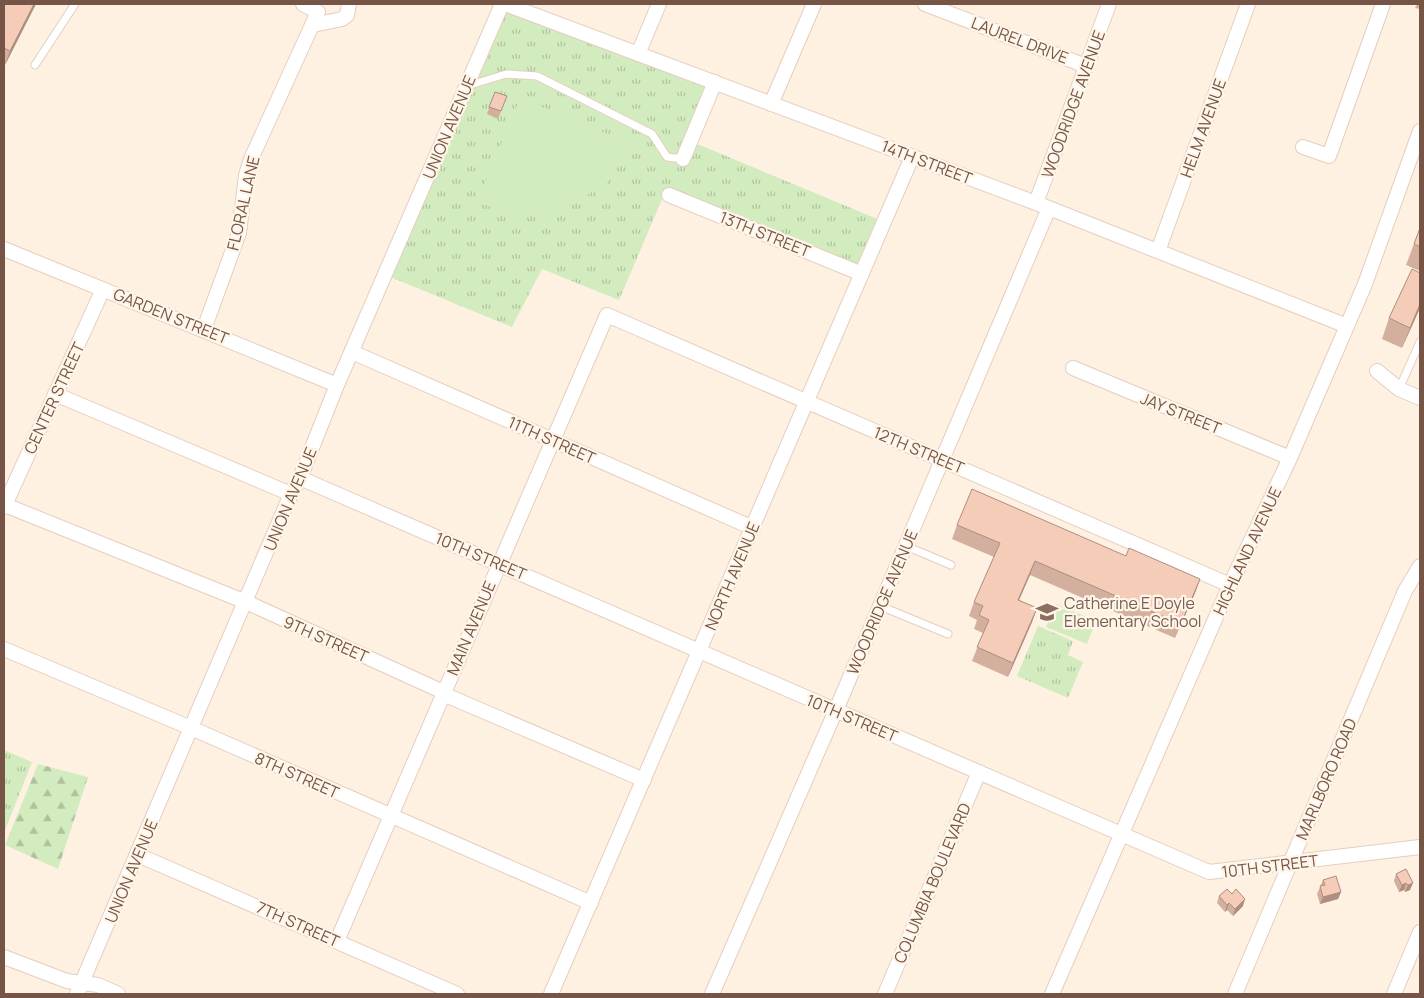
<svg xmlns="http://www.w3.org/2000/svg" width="1424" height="998" viewBox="0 0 1424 998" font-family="Manrope,sans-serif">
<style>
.forest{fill:url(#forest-firs)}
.park{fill:url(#park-tufts)}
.pitch{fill:#d3ecbf}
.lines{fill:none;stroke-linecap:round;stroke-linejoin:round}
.lane-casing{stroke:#e4cebf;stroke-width:9}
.street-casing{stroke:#e4cebf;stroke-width:16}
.lane{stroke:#fff;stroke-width:7}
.street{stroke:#fff;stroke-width:14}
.wall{fill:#d3af9d}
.shaded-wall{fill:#ac8f80}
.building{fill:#f5ccb7;stroke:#ac8f80}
.labels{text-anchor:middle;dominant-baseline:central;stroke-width:4.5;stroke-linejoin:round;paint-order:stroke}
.street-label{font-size:16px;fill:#765546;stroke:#fff5e8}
.education-label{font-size:16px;fill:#785e54;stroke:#fff5e8;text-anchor:start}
</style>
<defs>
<pattern id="forest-firs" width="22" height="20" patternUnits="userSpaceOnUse" patternTransform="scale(1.25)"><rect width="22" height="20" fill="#d3ecbf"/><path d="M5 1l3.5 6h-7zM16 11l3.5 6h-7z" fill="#b0c29d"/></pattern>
<pattern id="park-tufts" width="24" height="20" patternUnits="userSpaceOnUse" patternTransform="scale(1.25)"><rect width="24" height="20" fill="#d3ecbf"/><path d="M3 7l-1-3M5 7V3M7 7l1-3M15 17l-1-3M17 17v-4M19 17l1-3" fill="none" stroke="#b0c29d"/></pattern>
</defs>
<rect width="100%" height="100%" fill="#fef1e1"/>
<!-- forest -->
<path class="forest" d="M38,764L88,777L58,869L5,845Z"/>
<!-- park -->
<path class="park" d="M507,4L718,85L690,141L887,223L863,278L666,190L619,300L542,269L512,327L388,276Z
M1038,626L1073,641L1068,655L1083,662L1068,698L1017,676Z
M4,750L32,762L4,833Z"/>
<!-- pitch -->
<path class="pitch" d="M520,98L630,143L606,184L556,213L519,216L477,202Z
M1056,604L1096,621L1087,644L1046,627Z"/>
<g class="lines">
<!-- lane casing -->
<g class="lane-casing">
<path id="lane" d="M35,65L75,4
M467,86L506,74L537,76L652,134L667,157L683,159
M1399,389L1420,342
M906,546L951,565
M880,606L948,634"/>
</g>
<!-- street casing -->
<g class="street-casing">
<path id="street" d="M505,4L1036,203L1347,326
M925,4L1086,66
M313,25L342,19L347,15L349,4
M638,54L659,4
M771,104L814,4
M1303,147L1329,156L1383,4
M683,159L715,82
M669,195L862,274
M1036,203L1109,4
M4,249L337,385
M1158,251L1248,4
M204,329L239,233L246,175L251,159L318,12L303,4
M352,352L753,528
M1073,368L1290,458
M1377,371L1399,389L1420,398
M55,394L291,494
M300,478L1209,872L1420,847
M5,505L246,602L439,690L443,694L644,780
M4,507L103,289
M4,649L191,728L591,903
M138,855L457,994
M337,941L607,315L1230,585
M4,957L67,981L98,985L118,994
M77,994L291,494L300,478L337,385L502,4
M551,994L912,157
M712,994L836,710L1049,208
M885,994L979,772
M1052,994L1230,585L1290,458L1347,326L1365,284L1420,131
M1235,994L1405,591L1420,566
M1394,994L1420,932"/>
</g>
<!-- lane -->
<use href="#lane" class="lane"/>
<!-- street -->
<use href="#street" class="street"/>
</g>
<!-- wall -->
<path class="wall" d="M4,4H36L5,65L4,64Z
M1417,4H1420V9L1415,8Z
M495,92L507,96L498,119L487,114Z
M1420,228V271L1406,265Z
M1420,308L1402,348L1382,339L1389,318Z
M957,525L1126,556L1200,579L1195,593L1175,638L1030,575L1019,600L1037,608L1032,622L1008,677L972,661L983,633L974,629L977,620L969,616L974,602L994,557L952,539Z
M1406,869L1410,890L1405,892L1404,890L1399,892L1394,881L1396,874Z
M1323,880L1341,892L1338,899L1320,904L1317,894Z
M1219,896L1243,906L1233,916L1227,910L1225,912L1217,903Z"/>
<!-- shaded-wall -->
<path class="shaded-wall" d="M34,4H36L5,65L10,51Z
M1420,304V308L1402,348L1410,328Z
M1035,561L1030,575L1013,614L1018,600Z
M1200,579L1195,593L1175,638L1181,624Z
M1037,608L1032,622L1008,677L1013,663Z
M1406,883L1404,890L1399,892L1402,885Z
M1413,883L1410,890L1405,892L1408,885Z
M1341,892L1338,899L1320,904L1323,897Z
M1245,899L1243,906L1233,916L1235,909Z
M1229,903L1227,910L1225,912L1227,905Z"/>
<!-- building -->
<path class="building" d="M4,4H34L10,51L4,48Z
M495,92L507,96L501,111L489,107Z
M1420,228V247L1414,244Z
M1412,269L1420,273V304L1410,328L1389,318Z
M972,489L1126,556L1129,548L1200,579L1181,624L1035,561L1018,600L1037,608L1013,663L977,647L989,620L979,615L983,606L974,602L1000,543L957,525Z
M1406,869L1413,883L1408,885L1406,883L1402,885L1396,874Z
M1336,876L1341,892L1323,897L1320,886L1325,885L1323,880Z
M1227,889L1232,894L1236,889L1245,899L1235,909L1229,903L1227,905L1219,896Z"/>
<!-- icons -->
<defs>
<g id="school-bare" transform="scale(1.725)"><path d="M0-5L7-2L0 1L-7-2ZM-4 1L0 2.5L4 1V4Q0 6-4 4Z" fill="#8d6e63" stroke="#fff5e8" stroke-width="2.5" paint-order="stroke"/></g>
</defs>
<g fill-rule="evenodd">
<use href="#school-bare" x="1047" y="612"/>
</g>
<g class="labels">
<!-- street labels -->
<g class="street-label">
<text transform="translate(1020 40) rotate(21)">LAUREL DRIVE</text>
<text transform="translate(1073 104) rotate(-70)">WOODRIDGE AVENUE</text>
<text transform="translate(449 127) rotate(-67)">UNION AVENUE</text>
<text transform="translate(1203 128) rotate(-70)">HELM AVENUE</text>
<text transform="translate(927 162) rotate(21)">14TH STREET</text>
<text transform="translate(243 203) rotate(-77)">FLORAL LANE</text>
<text transform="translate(765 234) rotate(22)">13TH STREET</text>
<text transform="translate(171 316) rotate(22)">GARDEN STREET</text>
<text transform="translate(54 398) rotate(-65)">CENTER STREET</text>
<text transform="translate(1181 413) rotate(22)">JAY STREET</text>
<text transform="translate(552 440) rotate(24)">11TH STREET</text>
<text transform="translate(919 450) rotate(23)">12TH STREET</text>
<text transform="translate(290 499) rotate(-67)">UNION AVENUE</text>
<text transform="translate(1247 551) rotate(-65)">HIGHLAND AVENUE</text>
<text transform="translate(481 556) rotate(23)">10TH STREET</text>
<text transform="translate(732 576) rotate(-67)">NORTH AVENUE</text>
<text transform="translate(882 602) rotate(-67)">WOODRIDGE AVENUE</text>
<text transform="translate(471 628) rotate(-67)">MAIN AVENUE</text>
<text transform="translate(326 639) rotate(24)">9TH STREET</text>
<text transform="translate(852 718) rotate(23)">10TH STREET</text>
<text transform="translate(297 775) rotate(24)">8TH STREET</text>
<text transform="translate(1326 779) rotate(-67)">MARLBORO ROAD</text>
<text transform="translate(1270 866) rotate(-7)">10TH STREET</text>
<text transform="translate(131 871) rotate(-67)">UNION AVENUE</text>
<text transform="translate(932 883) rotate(-67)">COLUMBIA BOULEVARD</text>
<text transform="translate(298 924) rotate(24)">7TH STREET</text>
</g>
<!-- education labels -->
<g class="education-label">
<text x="1064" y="603">Catherine E Doyle<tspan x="1064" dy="18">Elementary School</tspan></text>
</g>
</g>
<!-- border -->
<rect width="1424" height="998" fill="none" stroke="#765546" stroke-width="10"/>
</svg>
